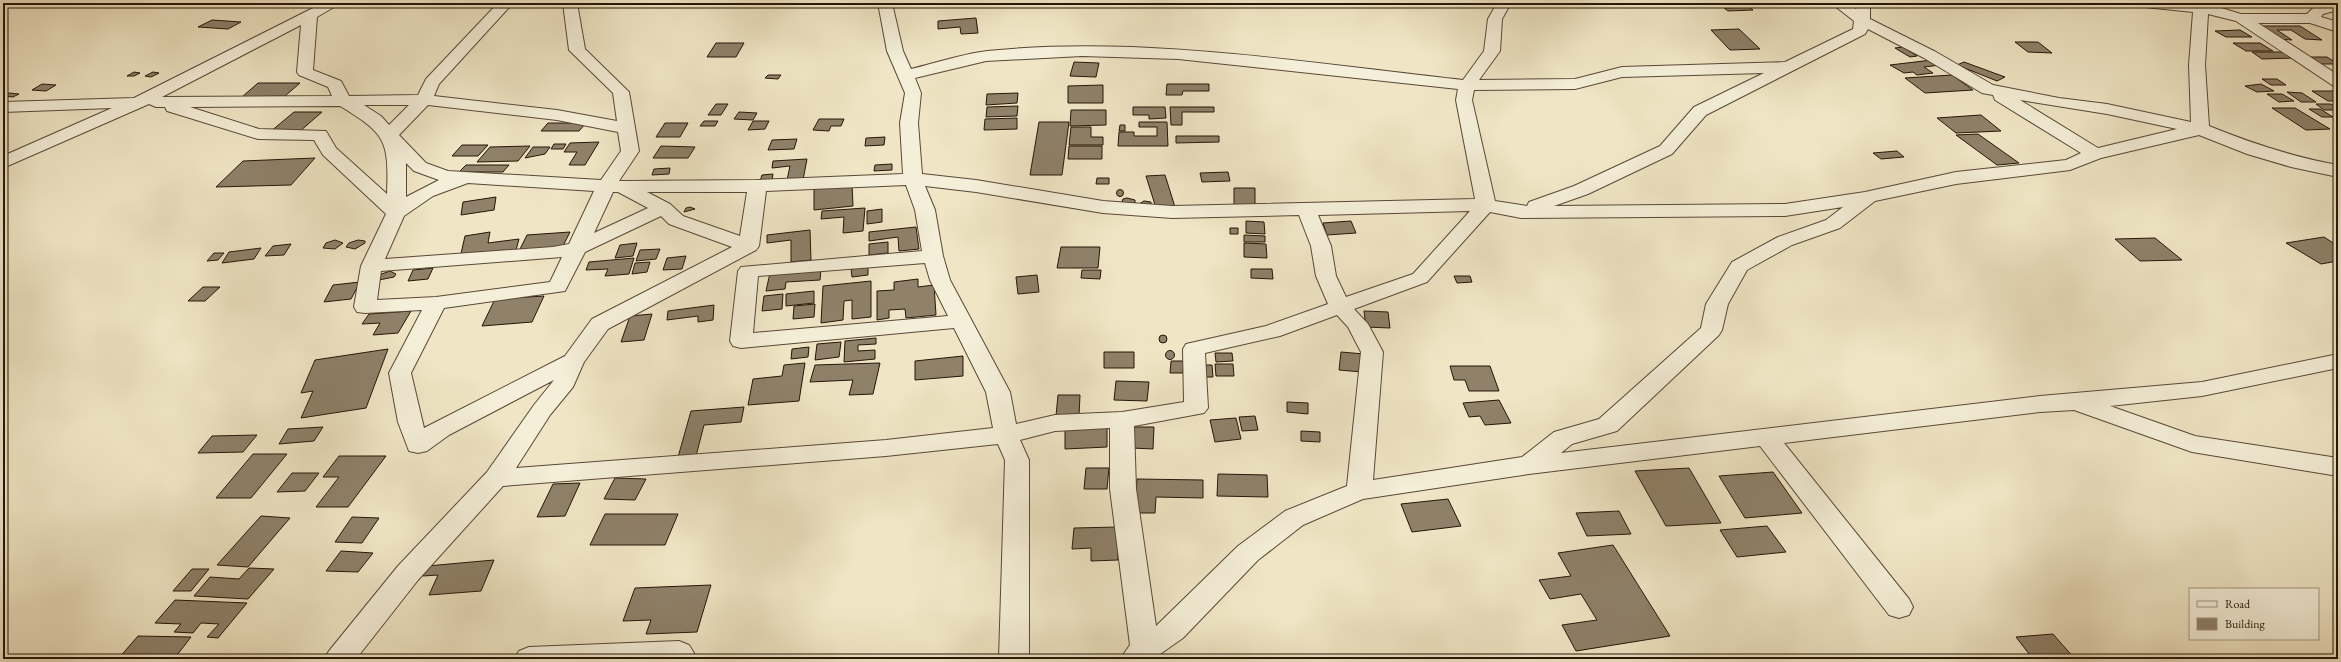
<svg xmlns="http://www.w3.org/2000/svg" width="2341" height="662" viewBox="0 0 2341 662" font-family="'EB Garamond',serif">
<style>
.building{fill:#8f816a;stroke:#261408}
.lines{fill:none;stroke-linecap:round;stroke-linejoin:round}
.minor-casing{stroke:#584837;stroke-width:2}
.minor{fill:#f5efd9;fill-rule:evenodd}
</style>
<rect width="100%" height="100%" fill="#f0e6c5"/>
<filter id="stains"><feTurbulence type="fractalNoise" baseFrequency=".005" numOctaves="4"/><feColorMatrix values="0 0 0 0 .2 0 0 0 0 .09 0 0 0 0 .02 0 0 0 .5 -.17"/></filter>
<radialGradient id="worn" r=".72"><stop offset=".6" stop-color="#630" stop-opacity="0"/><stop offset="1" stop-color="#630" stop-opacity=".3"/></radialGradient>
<!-- building -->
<path class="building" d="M699,3H728L727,5H697Z
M1749,7L1753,10L1728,11L1724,8Z
M976,18L978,33L961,34L960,27L938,29V21Z
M212,20L241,22L228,29L198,27Z
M2259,26H2300L2322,40L2305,39L2291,30H2277L2292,40L2279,39Z
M1739,29L1760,49L1730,50L1711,30Z
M2240,30L2252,37H2226L2215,31Z
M2015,42H2038L2052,53L2028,52Z
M716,43H744L736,57H707Z
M2233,43H2260L2273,51H2246Z
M1903,47L1917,56L1910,57L1895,48Z
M2252,52H2284L2294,58L2262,59Z
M2308,57H2327L2338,64H2320Z
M1932,60L1941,65L1924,67L1933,73L1917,75L1913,72L1904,73L1890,65Z
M1074,62L1099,63L1096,77L1070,76Z
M1964,62L2005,77L1997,81L1957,65Z
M134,72L140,73L134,76H127Z
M153,72L159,73L151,77L145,76Z
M768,75H781L778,79L765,78Z
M1952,75L1973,90L1925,93L1905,78Z
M2262,79H2277L2286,85H2271Z
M258,83H300L285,96L242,97Z
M42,84L56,85L46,91L32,90Z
M1167,84H1209V91H1183L1182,95H1166Z
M2261,84L2274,91L2257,92L2245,86Z
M1103,85V103H1068V86Z
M2312,91H2337L2338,101H2328Z
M2287,92L2302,93L2316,102H2301Z
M9,93L19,94L13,97L3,96Z
M1018,93L1017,103L986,105L987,94Z
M2267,94H2282L2294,101L2279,102Z
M716,104H728L721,115H708Z
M2316,104H2331L2338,110H2324Z
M1018,106L1017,116L986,117L987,107Z
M1133,107H1165L1166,118L1149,119V115H1133Z
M1170,107H1214V112H1182V125H1171Z
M2272,108H2295L2330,129L2306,130Z
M2309,109H2320L2333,117H2322Z
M1071,110H1106V125L1070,126Z
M294,112H322L299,132H270Z
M739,112L757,113L753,120L734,119Z
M1981,115L2001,131L1956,133L1937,118Z
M1017,118V129L984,130L985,119Z
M819,119H844L841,126H831L829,131L813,130Z
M704,121H718L715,126H700Z
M753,121H769L765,129L748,130Z
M1039,122H1069L1062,175H1030Z
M1139,122H1167L1168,146H1118L1119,132H1134V136H1157V127H1139Z
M548,123H586L579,131H541Z
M665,123H688L680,137H656Z
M1120,125H1125V131H1119Z
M1071,127H1091V137H1103V145H1069Z
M1978,134L2019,163L1997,165L1956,135Z
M1176,136H1219V142L1176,143Z
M885,137L884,145L865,146L866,138Z
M797,139L794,149L768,150L772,140Z
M599,142L585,165H569L577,152H564L570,143Z
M554,144H566L563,149H551Z
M462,145H488L478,156H452Z
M530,146L518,161L477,162L490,147Z
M661,146L695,147L688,158H653Z
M1069,146H1102V159H1068Z
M533,147H550L545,154L525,158Z
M1897,151L1904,157L1881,159L1873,153Z
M315,158L291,185L216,187L243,161Z
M807,159L803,180H787L790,166L772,168L773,161Z
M892,164V170L874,171L875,165Z
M466,165H509L503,172H459Z
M670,168L669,174L652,175L654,169Z
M1228,172L1230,181L1202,182L1200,173Z
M773,174L772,180L760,181L762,175Z
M1165,175L1175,207L1156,208L1146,176Z
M1097,178H1109V184H1096Z
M852,184L853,206L814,210V188Z
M1234,188H1255V207L1234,206Z
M1116.5 193a3.5 3.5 0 1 1 7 0a3.5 3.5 0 1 1-7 0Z
M496,197L494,210L461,215L463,202Z
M1127,198L1135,200V203L1133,205L1121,204L1123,199Z
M1144,201L1151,202V206L1139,204Z
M690,207L695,209L684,212L686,208Z
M865,208L863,231L843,233L844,217L821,219L822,211Z
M882,209V222L867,224V211Z
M1246,221L1264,222L1265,234L1246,233Z
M1351,221L1356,233L1327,235L1323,223Z
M916,227L919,249L899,251L898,237L869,241V232Z
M1230,228H1238V234H1230Z
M810,230L811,260L791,262V240L767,243V235Z
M490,232L488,243L519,239L516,250L460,258L465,236Z
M570,232L562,248L519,251L527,235Z
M1244,235L1265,236V242H1244Z
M2324,237L2338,246V261L2321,264L2286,243Z
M2155,238L2182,260L2140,261L2115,239Z
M335,240L343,243L335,249L323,248L326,243Z
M358,240L365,241V243L355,249L346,247L349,243Z
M888,242V253L869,255V244Z
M637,243L633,256L615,258L620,245Z
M1244,243L1266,244L1267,258L1244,257Z
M291,244L284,255L265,256L273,246Z
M1061,247H1100L1098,268H1057Z
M261,248L254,259L222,263L229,252Z
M660,249L656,259L636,261L640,250Z
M214,253H224L218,260L207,261Z
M686,256L682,269L663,270L667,258Z
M634,258L629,274L605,276L608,269L586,270L589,262Z
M650,262L647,272L632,274L635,263Z
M868,267V275L852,277L851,269Z
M433,268L428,279L408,281L413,270Z
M821,269L820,280L786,282L785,289L766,291L770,273Z
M1251,269H1272L1273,279L1251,278Z
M1082,270H1101L1100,279L1081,278Z
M390,271L396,274L394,277L379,280V275Z
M1037,275L1039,292L1018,294L1016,277Z
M1454,276H1470L1472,282L1457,283Z
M918,279V287L934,285L936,315L906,318L905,309L889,310V318L877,320V291L894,290V282Z
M871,281V317L852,319V300L844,301L843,320L821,323L823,286Z
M360,282L351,299L324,302L333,285Z
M203,287H220L205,301H188Z
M814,291V303L786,306V294Z
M783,294L782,309L762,311L764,296Z
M544,296L532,322L482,326L495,299Z
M815,304L814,317L793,319L794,306Z
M714,305L713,320L698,322V316L667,320L668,311Z
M411,311L398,333L373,335L380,323L362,324L369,314Z
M1364,311L1388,312L1390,328L1366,327Z
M652,314L644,340L621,342L630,316Z
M1159 339a4 4 0 1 1 8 0a4 4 0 1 1-8 0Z
M876,338V344L858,345V351L875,350V359L844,362L845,341Z
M841,342L839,357L815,360L817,344Z
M809,347L808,357L791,359L792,349Z
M388,349L366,408L301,418L313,391L301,393L315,360Z
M1165.5 355a4.5 4.5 0 1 1 9 0a4.5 4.5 0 1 1-9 0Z
M1104,352H1134V368H1104Z
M1341,352L1364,354L1362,372L1339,370Z
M1215,353H1232L1233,361L1216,362Z
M963,356V376L915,380V361Z
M1171,361H1184L1183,373H1170Z
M805,363L799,401L748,405L753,379L782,376L784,365Z
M880,363L873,394L849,395L853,380L810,382L815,365Z
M1215,364H1233L1234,376H1216Z
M1196,365H1212L1213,377H1197Z
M1450,366H1490L1499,391H1469L1465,380H1454Z
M1116,381L1149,382L1147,401L1114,400Z
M1058,395H1080L1079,416H1056Z
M1499,400L1511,423L1485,425L1480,416L1469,417L1463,403Z
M1287,402L1308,403V414L1287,412Z
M744,407L741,422L704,425L696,456L678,457L691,411Z
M1255,416L1258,430L1242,431L1239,417Z
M1236,418L1241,439L1215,442L1210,420Z
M1107,426V447L1065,449V427Z
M323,427L314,441L279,444L288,429Z
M1134,427H1154L1153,449L1132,448Z
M1301,431L1320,432V442L1301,441Z
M257,435L243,452L198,453L212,436Z
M253,454H287L251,498H216Z
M339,456H386L348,507H316L339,477H323Z
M1086,468H1109L1107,489H1084Z
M1689,468L1721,523L1666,526L1635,471Z
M1773,472L1802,513L1745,518L1719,476Z
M292,473H319L305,491L277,492Z
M1218,474L1267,475L1268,497L1217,496Z
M615,478L646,479L635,500L604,499Z
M1137,479L1203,480V498L1156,497L1155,513H1135Z
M580,483L565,516L537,517L553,484Z
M1448,499L1461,526L1412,532L1401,504Z
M1619,511L1631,534L1587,536L1576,513Z
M605,514H678L665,545H590Z
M261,516L290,518L248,567L217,565Z
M352,517L379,518L362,543L335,542Z
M1767,526L1786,552L1737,557L1720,530Z
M1118,527V560L1091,561V548L1072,549L1074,528Z
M1613,545L1670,636L1576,651L1562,625L1597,620L1581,594L1550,599L1539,580L1571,576L1558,553Z
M341,551L373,553L358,572L326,571Z
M494,560L481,591L429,595L438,575L423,576L427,566Z
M249,568L274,569L248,599L194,596L210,577L239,579Z
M192,569H209L191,591H173Z
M711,585L697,632L646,634L651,620L623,621L635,588Z
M175,600L247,603L218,638L207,637L219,624L201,623L193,633L174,632L181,624L155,623Z
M2053,634L2075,659H2033L2016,637Z
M138,636L191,637L174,659H118Z"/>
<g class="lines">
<!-- minor casing -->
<g class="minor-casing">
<path id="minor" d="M323,3H341L317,17L313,70L341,81L349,96L418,95L426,79L498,3H513L439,84L434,96L557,110L617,121L613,93L569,50L563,3H577L585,49L629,92L639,151L619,181H622L757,180L903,174L900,123L905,93L887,51L878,3H892L903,51L911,69C936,63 962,54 987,51C1142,35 1308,63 1463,80L1484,51L1488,19L1497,3H1511L1502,19L1500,51L1479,80L1575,79L1622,67L1785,62L1853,29L1854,21L1831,3H1848L1856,9L1858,5L1863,4L1870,8V19L1936,52L1993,85L2059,98L2107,104L2191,122L2189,65L2193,12L2145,7L2138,3H2205L2241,14H2307L2313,8L2325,5L2324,3H2338V10L2323,14L2321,17L2338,22V32L2310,23H2258L2338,75V87L2332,85L2236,21L2208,14L2205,65L2209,126C2251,143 2293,157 2338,165V177L2291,167L2247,154L2199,135L2101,158L2070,170L1956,184L1875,201L1840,228L1792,245L1747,270L1728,304L1722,330L1719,335L1617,431L1572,444L1561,453L2040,396L2202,382L2338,354V368L2202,396L2110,406L2195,436L2338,458V476L2192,452L2074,410L2040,412L1784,443L1909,599L1913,607L1909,615L1899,618L1889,615L1760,446L1529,474L1363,499L1303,525L1258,560L1183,638L1153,659H1120L1130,645L1110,489V428L1055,431L1020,440L1029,460V659H999L1005,460L998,444L886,456L503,486L418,580L356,659H324L329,651L398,566L487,472L534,405L554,380L449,435L427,451L418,453L409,451L398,422L389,373L422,310L365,313L357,312L354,307L361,266L386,214L323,155L314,140L258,139L167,111L165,107H156L149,104L3,168V156L112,108L3,112V102L134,98ZM301,25L297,72L299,75L328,87L332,96L162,97ZM1868,29L1924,58L1982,93L1993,95L1995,100L2081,153L2066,160L1956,172L1865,192L1785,204L1554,206L1588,194L1672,154L1706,115L1865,34ZM1082,56L1178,59L1458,89L1456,100L1475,199L1172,206L1103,201L976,180L922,174L918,123L921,93L915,78L986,61ZM1764,73L1694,107L1660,146L1574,186L1529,202L1527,206L1495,201L1472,100L1474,90L1575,89L1622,77ZM2020,100L2107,114L2177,129L2098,148ZM364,105H409L389,125L381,116ZM428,105L557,120L618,132L621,151L601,180L448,171L426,163L399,135ZM340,106C386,134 389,140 387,194L336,148L326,131L259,129L190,107ZM406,163L414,171L439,180L406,197ZM468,183L594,191L569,244L553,247L385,259L404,216L433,196ZM906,185L915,210L922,251L741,267L738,271L730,341L733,346L741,348L954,328L986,392L993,428L886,440L516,468L550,415L573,387L584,362L608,329L756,250L759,246L766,191ZM925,186L976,192L1103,213L1172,218L1299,215L1311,246L1316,276L1328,304L1266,326L1186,344L1183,349L1184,402L1122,412L1055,415L1016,424L1010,392L950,280L943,256L935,210ZM613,192H618L648,208L594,233ZM647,192H747L740,236L683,216L670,204ZM1843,207L1826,220L1778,237L1732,262L1706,304L1701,328L1599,419L1554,432L1522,457L1373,480L1383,352L1368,324L1354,309L1427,282L1490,212L1521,218L1785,216ZM1470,211L1413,274L1346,297L1336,276L1331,246L1318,215ZM661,216L669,224L732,247L592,319L565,356L424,428L411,373L444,308L565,291L585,252ZM562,257L550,282L436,297L377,300L381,271ZM925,263L930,280L948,316L753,333L758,276ZM1337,315L1348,327L1361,352L1347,486L1285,511L1238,546L1156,626L1136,489L1134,426L1204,413L1208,408L1205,353L1280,336Z
M679,641L689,645L694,653L691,659H514L519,651L529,647Z"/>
</g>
<!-- minor -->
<use href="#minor" class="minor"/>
</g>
<!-- margin -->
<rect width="2341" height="662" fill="none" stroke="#f0e6c5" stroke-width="16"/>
<rect x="4" y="4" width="2333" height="654" fill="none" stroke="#261408" stroke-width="2"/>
<rect x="8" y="8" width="2325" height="646" fill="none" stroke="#261408"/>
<!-- legend -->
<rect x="2189" y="588" width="130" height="52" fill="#f5efd9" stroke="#a29785"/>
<rect x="2197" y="601" width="20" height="6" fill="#f5efd9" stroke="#a29785"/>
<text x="2225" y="608" font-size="12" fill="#261408">Road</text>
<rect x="2197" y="618" width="20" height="12" fill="#8f816a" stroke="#a29785"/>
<text x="2225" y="628" font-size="12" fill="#261408">Building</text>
<rect width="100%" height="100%" filter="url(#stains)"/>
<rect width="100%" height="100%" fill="url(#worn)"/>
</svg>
